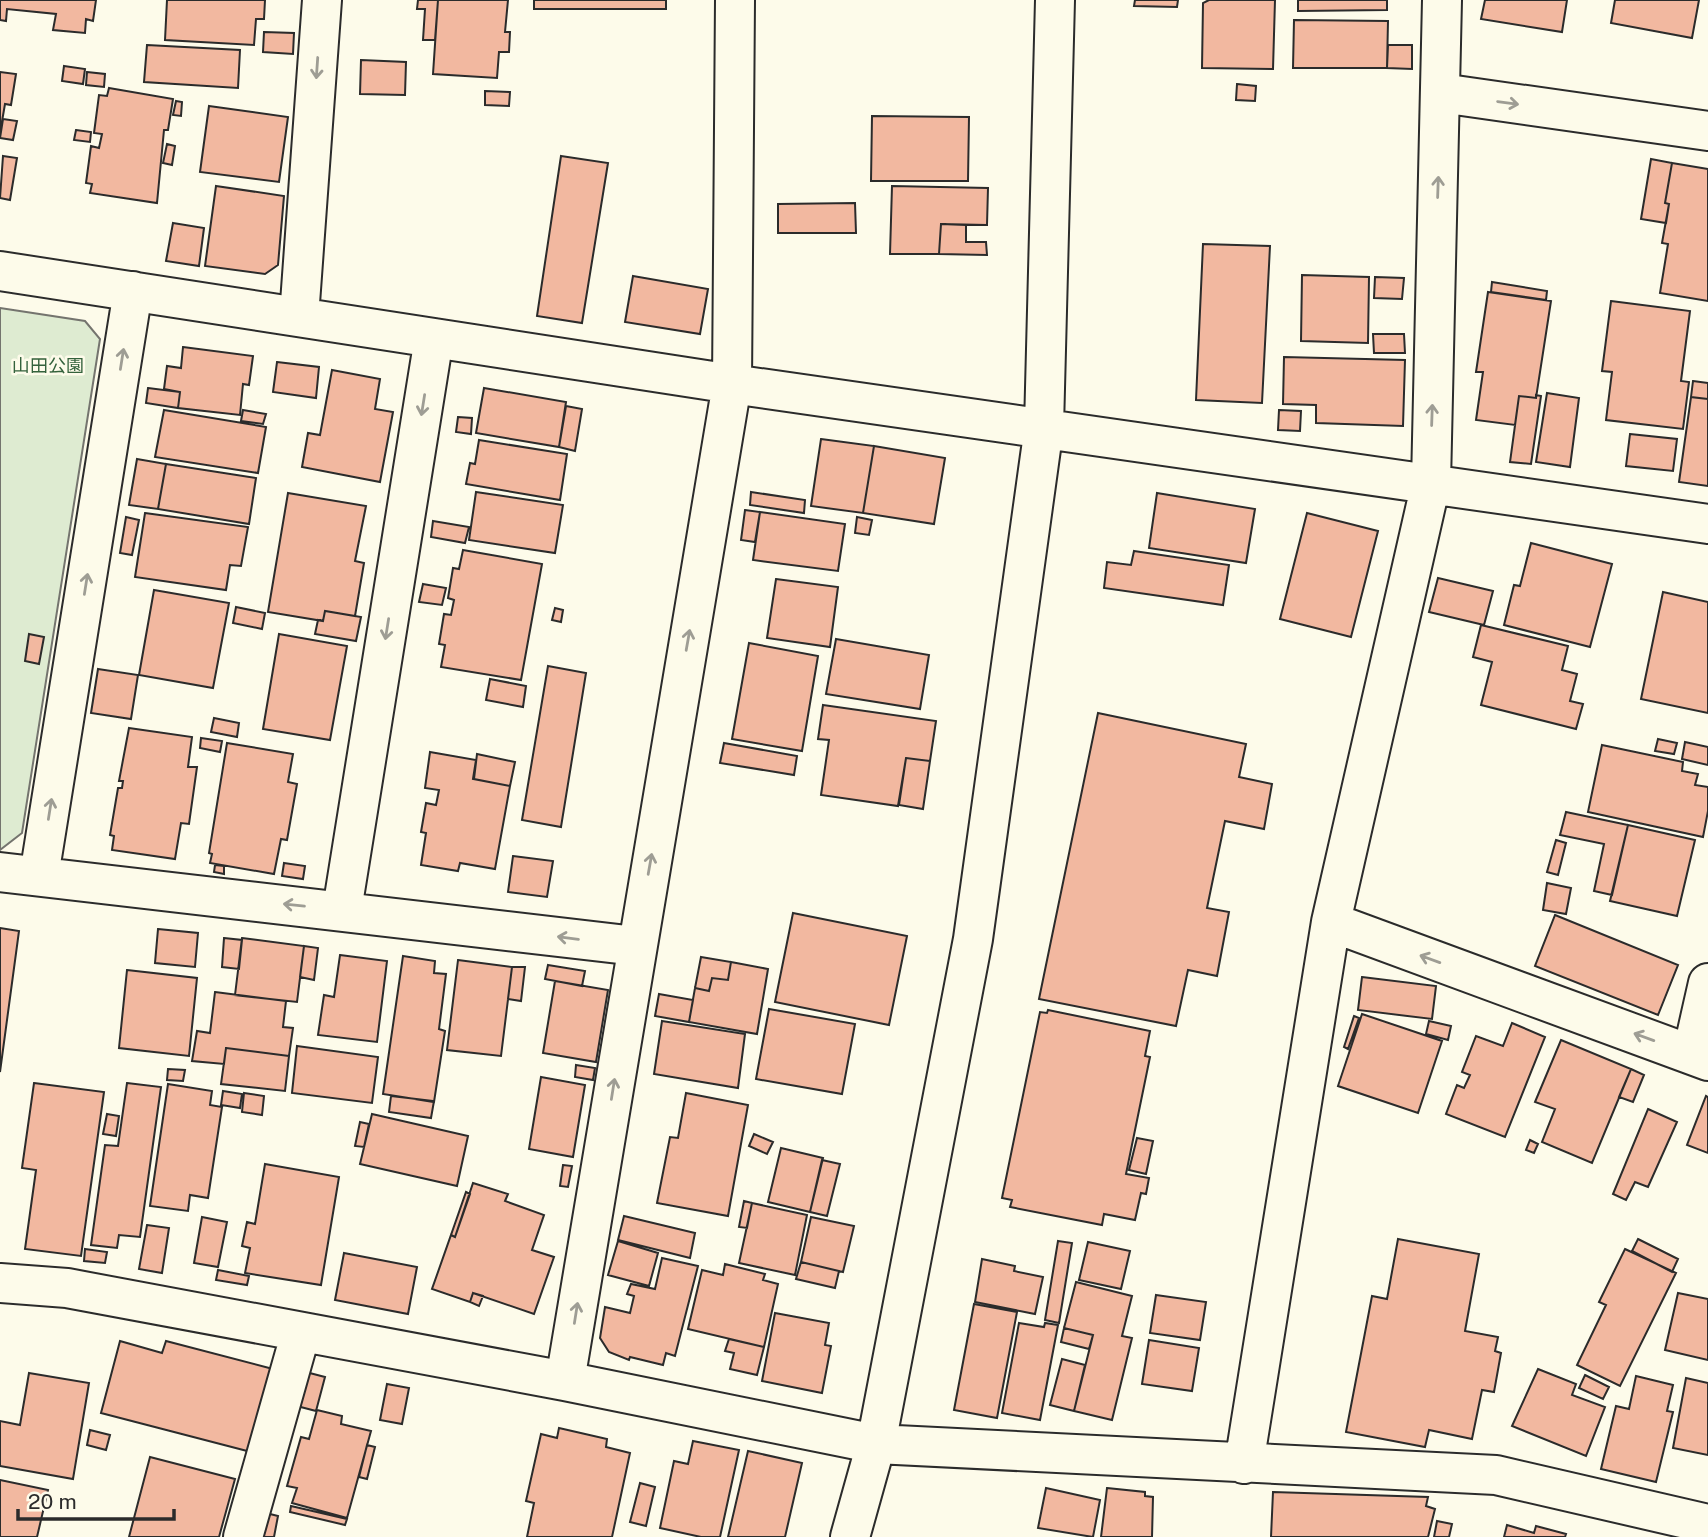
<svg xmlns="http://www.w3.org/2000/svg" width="1708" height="1537" viewBox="0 0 1708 1537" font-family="'Public Sans','Noto Sans JP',sans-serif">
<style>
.green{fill:#deebd1;stroke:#74746e;stroke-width:2}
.building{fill:#f2b8a0;stroke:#2b2b2b;stroke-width:2}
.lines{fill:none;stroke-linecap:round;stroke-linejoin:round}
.minor-casing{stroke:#2b2b2b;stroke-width:42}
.minor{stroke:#fdfbea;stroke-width:38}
.oneway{stroke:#9e9d94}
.labels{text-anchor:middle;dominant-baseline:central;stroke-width:5;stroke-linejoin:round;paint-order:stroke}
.park-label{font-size:18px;fill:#34623c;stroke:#fdfbea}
</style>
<rect width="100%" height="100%" fill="#fdfbea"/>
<!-- green -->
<path class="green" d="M0,308L85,321L100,339L22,833L0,850Z"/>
<!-- building -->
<path class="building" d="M0,0H96L93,21L86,19L85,33L53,30L56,14L7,9L6,21L0,20Z
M167,0H265L264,19H256L254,45L165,40Z
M418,0H438L435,40H423L425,9H417Z
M438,0H508L505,32H510L509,52H499L497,78L433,74Z
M534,0H666V9H534Z
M1135,0H1178L1177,7L1134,6Z
M1209,0H1275L1273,69L1202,68L1203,3Z
M1298,0H1387V10L1298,11Z
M1485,0H1567L1562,32L1481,19Z
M1615,0H1699L1692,38L1611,23Z
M1294,20L1388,21L1387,68H1293Z
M264,32L294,33L293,54L263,52Z
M147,45L240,50L238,88L144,82Z
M1388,45H1412V69L1387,68Z
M361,60L406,62L405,95L360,94Z
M64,66L85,69L83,84L62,81Z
M0,72L16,74L11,105L5,104L0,133Z
M87,72L105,74L104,87L86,85Z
M1237,84L1256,86L1255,101L1236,100Z
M109,88L173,99L168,130H164L157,203L90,193L92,184L86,183L91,146L99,148L102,134L94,133L99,95L107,96Z
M485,91L510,92L509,106L485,105Z
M176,101L182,102L181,116L173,115Z
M209,106L288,117L279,182L200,172Z
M872,116L969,117L968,181H871Z
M3,119L17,121L13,140L0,138Z
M76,130L91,132L90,142L74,140Z
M167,144L175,146L172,165L163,163Z
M3,156L17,158L10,200L0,198Z
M561,156L608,163L582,323L537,316Z
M1651,159L1672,163L1665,203L1669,204L1666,223L1641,219Z
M1672,163L1708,169V301L1660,293L1668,244L1662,243L1669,204L1665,203Z
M216,186L284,196L278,265L265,274L205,266Z
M892,186L988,188L987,225L941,224L939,254H890Z
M855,203L856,233H778V204Z
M173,223L204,228L199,266L166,261Z
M941,224L966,225V242H986L987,255L939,254Z
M1203,244L1270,246L1262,403L1196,400Z
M1302,275L1369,277L1368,343L1301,341Z
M633,276L708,289L700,334L625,322Z
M1375,277L1404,278L1402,299L1374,298Z
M1492,282L1547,291L1546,300L1491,292Z
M1488,292L1551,301L1536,398L1519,396L1515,425L1476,420L1483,372H1476Z
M1611,301L1690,311L1681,381L1689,382L1683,429L1606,420L1612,372L1602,371Z
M1373,334H1404L1405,353H1374Z
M183,347L253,356L249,385L243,384L240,415L178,408L180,392L164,389L167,366L181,368Z
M1284,357L1405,360L1403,426L1316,423V405L1283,404Z
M277,362L319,367L316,398L273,392Z
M332,370L380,379L375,409L393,412L380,482L302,467L308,433L320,435Z
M1693,381L1708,383V399L1691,397Z
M148,388L180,392L178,408L146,403Z
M484,388L566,402L559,447L476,433Z
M1547,393L1579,398L1570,467L1536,462Z
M1536,395L1541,396L1531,464L1510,462L1519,396L1536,398Z
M1691,397L1708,399V486L1679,482Z
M566,406L582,409L575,451L559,447Z
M164,410L266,427L258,473L155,457Z
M243,410L266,414L263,424L241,421Z
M1279,410L1301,411L1300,431L1278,430Z
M458,417L472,418L471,434L456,432Z
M1630,434L1677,439L1673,471L1626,466Z
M821,439L874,446L863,513L811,506Z
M479,440L567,454L560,500L466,484L470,463L475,464Z
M874,446L945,458L934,524L863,513Z
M137,459L166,464L158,509L129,505Z
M166,464L256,478L249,524L158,509Z
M476,492L563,505L555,553L469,540Z
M751,492L805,500L804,513L750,505Z
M288,493L366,506L355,561L364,563L355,616L325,611L323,621L268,612Z
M1157,493L1255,509L1246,563L1149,548Z
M745,510L760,512L755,542L741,540Z
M760,512L845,524L838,571L753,560Z
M145,513L248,527L241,566L230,565L226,590L135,577Z
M1307,513L1378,531L1351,637L1280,619Z
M126,517L139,520L132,555L120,553Z
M857,517L872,520L869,535L855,533Z
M433,521L469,527L465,543L431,537Z
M1531,543L1612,564L1590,647L1504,625L1514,585L1520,586Z
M463,550L542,564L521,680L441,667L445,645L439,644L444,614L451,615L454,600L448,598L453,568L459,569Z
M1134,551L1229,565L1223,605L1104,588L1107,562L1131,565Z
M1438,578L1493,591L1484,625L1429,612Z
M776,579L838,587L830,647L767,638Z
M423,584L446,588L442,605L419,602Z
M154,590L229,603L213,688L139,675Z
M1663,592L1708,602V713L1641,699Z
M236,607L265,613L262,629L233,623Z
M555,608L563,610L561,622L552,620Z
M325,611L361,617L356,641L315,634L318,620L323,621Z
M1481,625L1568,646L1562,670L1577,674L1570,701L1583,704L1576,729L1481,705L1492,662L1473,657Z
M29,634L44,637L39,664L25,661Z
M279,634L347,646L330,740L263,729Z
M836,639L929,655L920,709L826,694Z
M749,643L818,656L802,751L732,739Z
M548,666L586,673L561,827L522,820Z
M98,669L138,675L131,719L91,713Z
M490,679L526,686L523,707L486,700Z
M823,705L936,721L930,761L906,758L898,806L821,795L829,740L818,739Z
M1098,713L1246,744L1239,777L1272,784L1264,829L1225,821L1207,908L1229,912L1217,976L1188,970L1176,1026L1039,999Z
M214,718L239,723L237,737L211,732Z
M129,728L192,737L188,767H197L189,824L181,823L175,859L112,850L114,836L110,835L118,788H122L123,781H119Z
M201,738L222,741L220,752L200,748Z
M1658,739L1677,743L1674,754L1655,751Z
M1685,742L1708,747V765L1682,759Z
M227,743L293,754L288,782L297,784L287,840L281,839L274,874L210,863L212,854L209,853Z
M724,743L797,756L794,775L720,763Z
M1602,745L1683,762L1682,771L1698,774L1695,785L1708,787V811L1703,837L1588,812Z
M430,752L476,760L473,779L510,786L495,869L460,863L458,871L421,865L426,833L421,832L426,803L436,805L439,790L425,788Z
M477,754L515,762L510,786L474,779Z
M906,758L930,761L923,809L899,805Z
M1566,812L1628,825L1612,895L1594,891L1604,844L1560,835Z
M1628,825L1695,840L1677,916L1610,901Z
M1556,840L1566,843L1558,875L1547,872Z
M513,856L553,861L547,897L508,892Z
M284,863L305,866L303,879L282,876Z
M215,865L224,866V874L214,872Z
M1547,883L1571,888L1566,914L1543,910Z
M793,913L907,936L889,1025L775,1002Z
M1555,915L1678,965L1658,1015L1535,966Z
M0,928L19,931L0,1072Z
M158,929L198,933L195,967L155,963Z
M224,938L242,940L239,969L222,967Z
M242,938L304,946L297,1002L235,995Z
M304,946L318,948L314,980L300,977Z
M340,955L387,961L377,1042L318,1035L324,995L334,997Z
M403,956L435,961L434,973L446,974L439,1029L445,1031L434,1102L383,1094Z
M701,957L731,962L728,980L712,978L709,991L695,988Z
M458,960L512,967L501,1056L447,1050Z
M731,962L768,969L757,1034L689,1022L695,988L709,991L712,978L728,980Z
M548,965L585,971L582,986L545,979Z
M512,967H525L521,1001L508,999Z
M127,970L197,978L189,1056L119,1048Z
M1362,977L1436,986L1432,1019L1358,1010Z
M555,981L608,990L596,1062L543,1053Z
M215,992L286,1001L283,1027L293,1028L289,1056L226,1048L224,1064L192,1061L197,1031L210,1033Z
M659,994L693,1000L689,1022L655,1016Z
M769,1009L855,1024L842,1094L756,1079Z
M1048,1010L1150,1031L1145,1056L1150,1057L1126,1174L1149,1178L1146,1194L1141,1193L1135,1220L1104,1214L1102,1225L1010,1207L1012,1200L1002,1198L1040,1012L1047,1013Z
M1362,1014L1442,1041L1418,1113L1338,1086Z
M1354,1016L1359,1018L1348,1049L1344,1047Z
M662,1021L745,1034L738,1088L654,1074Z
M1429,1021L1451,1026L1448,1040L1426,1034Z
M1512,1023L1545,1037L1505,1137L1446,1114L1457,1085L1464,1088L1470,1075L1462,1072L1476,1036L1503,1046Z
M1561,1040L1631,1069L1592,1163L1542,1142L1555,1109L1535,1102Z
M297,1046L378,1057L372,1103L292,1093Z
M226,1048L289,1056L285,1091L221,1084Z
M576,1065L595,1068L593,1080L575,1077Z
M168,1069L185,1070L183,1081L167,1080Z
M1631,1069L1644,1075L1633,1102L1619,1097Z
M541,1077L585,1085L573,1157L529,1149Z
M34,1083L104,1092L81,1256L25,1249L36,1170L22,1168Z
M127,1083L161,1087L140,1237L119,1235L117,1248L91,1245L105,1145L118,1146Z
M168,1084L212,1091L210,1105L222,1107L208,1198L190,1195L188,1211L150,1206Z
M223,1091L242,1094L240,1108L221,1105Z
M244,1093L264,1096L262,1115L242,1112Z
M686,1093L748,1105L728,1216L657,1203L670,1137L678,1138Z
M391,1096L434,1101L431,1118L389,1112Z
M1706,1096L1708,1097V1153L1687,1145Z
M1648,1109L1677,1122L1648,1187L1635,1182L1626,1200L1613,1194Z
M107,1114L119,1116L116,1136L103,1134Z
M372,1114L468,1136L457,1186L360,1164Z
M360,1122L369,1124L364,1147L355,1146Z
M754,1134L773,1142L767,1154L749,1146Z
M1137,1138L1153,1141L1146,1174L1129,1170Z
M1530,1140L1538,1144L1534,1153L1526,1150Z
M781,1148L823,1158L810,1212L768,1202Z
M822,1160L840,1164L827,1216L810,1212Z
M265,1164L339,1177L321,1285L245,1273L250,1248L242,1246L247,1222L255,1224Z
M563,1165L572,1166L568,1187L560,1186Z
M473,1183L508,1194L505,1201L544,1215L532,1250L554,1257L534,1314L473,1293L470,1302L432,1289L451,1235L455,1237Z
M466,1192L470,1194L455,1237L451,1235Z
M744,1201L752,1203L747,1228L739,1227Z
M752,1203L807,1215L795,1275L739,1263Z
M624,1216L695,1233L690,1258L618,1240Z
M202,1217L227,1222L218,1267L194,1263Z
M811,1217L854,1226L843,1272L801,1262Z
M147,1225L169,1228L162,1273L139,1269Z
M1398,1239L1479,1254L1465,1331L1498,1337L1495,1351L1501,1353L1494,1392L1482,1390L1472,1439L1429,1430L1425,1447L1346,1432L1372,1296L1387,1299Z
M1638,1239L1678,1259L1672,1272L1632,1251Z
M618,1241L658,1253L649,1286L608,1275Z
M1058,1241L1072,1243L1059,1323L1045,1320Z
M1088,1242L1130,1251L1121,1289L1079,1280Z
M85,1249L107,1252L105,1263L84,1261Z
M1625,1249L1676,1273L1620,1386L1577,1365L1606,1305L1599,1302Z
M344,1253L417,1267L408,1314L335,1300Z
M662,1258L698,1266L675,1356L666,1353L663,1365L630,1357L629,1360L609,1352L600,1338L605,1307L630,1313L634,1296L627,1294L631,1284L655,1289Z
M982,1259L1015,1266L1014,1271L1043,1277L1035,1314L975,1302Z
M801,1262L839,1271L835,1288L796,1279Z
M725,1264L765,1274L763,1280L778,1284L764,1347L688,1329L702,1270L723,1275Z
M218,1270L249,1276L247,1285L216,1280Z
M1076,1282L1132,1296L1122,1336L1132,1338L1112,1420L1074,1411L1093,1335L1064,1328Z
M473,1293L483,1296L479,1306L470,1302Z
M1678,1293L1708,1299V1360L1665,1350Z
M1156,1295L1206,1302L1200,1340L1150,1333Z
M974,1304L1017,1312L997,1418L954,1410Z
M775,1313L829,1323L825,1345L831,1346L822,1393L762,1381Z
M1019,1323L1044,1327L1045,1323L1058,1325L1040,1420L1002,1413Z
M1064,1328L1093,1335L1089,1349L1061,1342Z
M729,1339L764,1347L757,1375L730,1369L734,1353L725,1351Z
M1149,1340L1199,1348L1192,1391L1142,1384Z
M120,1341L162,1353L166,1341L273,1369L251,1452L101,1413Z
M1062,1359L1085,1365L1074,1411L1050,1405Z
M1538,1369L1576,1384L1572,1395L1605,1407L1586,1456L1512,1426Z
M302,1371L325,1377L316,1411L293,1405Z
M29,1373L89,1383L73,1479L0,1466V1421L20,1425Z
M1585,1375L1609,1387L1603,1399L1579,1388Z
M1636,1376L1673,1385L1667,1411L1673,1412L1656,1482L1601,1469L1616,1406L1629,1409Z
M1686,1378L1708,1383V1455L1673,1448Z
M387,1384L409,1388L402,1424L380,1420Z
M317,1410L342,1416L341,1424L371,1431L347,1518L292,1503L297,1488L287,1486L301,1437L309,1439Z
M559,1428L607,1439L606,1447L630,1453L612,1537H527L534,1503L526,1501L541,1434L557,1438Z
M90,1430L110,1435L106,1450L87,1445Z
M693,1441L739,1450L720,1537H701L660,1528L674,1461L688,1464Z
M367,1445L375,1447L367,1479L359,1477Z
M748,1451L802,1463L785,1537H728Z
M150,1457L235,1479L219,1537H129Z
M0,1480L48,1490L37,1537H0Z
M640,1483L655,1487L646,1526L630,1522Z
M1046,1488L1100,1500L1093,1537L1038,1528Z
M1107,1488L1145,1492V1496L1153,1497L1152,1537H1101Z
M1273,1492L1428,1497L1426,1506L1435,1509L1428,1537H1271Z
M291,1506L347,1519L345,1525L290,1512Z
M262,1512L278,1516L274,1537H256Z
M1437,1521L1452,1524L1449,1537H1434Z
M1507,1525L1534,1533L1536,1526L1566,1534L1565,1537H1504Z"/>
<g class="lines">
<!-- minor casing -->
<g class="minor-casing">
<path id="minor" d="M1441,93L1708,131
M0,271L732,384L1708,524
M299,317L322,0
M0,872L636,946
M39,876L133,291
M342,910L434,338
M1331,922L1708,1061
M1692,1054L1708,983
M0,1283L67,1288L565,1381L876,1444L1496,1475L1708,1524
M565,1381L732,384L735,0
M1244,1464L1331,922L1431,483L1442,0
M243,1537L301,1332
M850,1537L876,1444L973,939L1044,427L1055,0"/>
</g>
<!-- minor -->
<use href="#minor" class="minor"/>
</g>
<!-- one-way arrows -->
<defs><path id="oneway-shaft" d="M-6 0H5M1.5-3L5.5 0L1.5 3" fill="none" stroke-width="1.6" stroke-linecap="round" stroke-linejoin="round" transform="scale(1.75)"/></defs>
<g class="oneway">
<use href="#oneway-shaft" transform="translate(317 68) rotate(94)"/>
<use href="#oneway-shaft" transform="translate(1508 103) rotate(8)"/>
<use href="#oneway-shaft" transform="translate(1438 187) rotate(-88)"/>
<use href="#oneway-shaft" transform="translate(122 359) rotate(-81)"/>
<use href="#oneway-shaft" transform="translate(423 405) rotate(99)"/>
<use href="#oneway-shaft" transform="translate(1432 415) rotate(-88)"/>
<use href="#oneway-shaft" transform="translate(86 584) rotate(-81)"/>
<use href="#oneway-shaft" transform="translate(387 629) rotate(99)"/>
<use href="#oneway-shaft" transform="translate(688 640) rotate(-80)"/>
<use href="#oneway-shaft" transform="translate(50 809) rotate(-81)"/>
<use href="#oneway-shaft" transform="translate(650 864) rotate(-80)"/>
<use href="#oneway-shaft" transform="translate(294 905) rotate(-174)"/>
<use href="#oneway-shaft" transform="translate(568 938) rotate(-173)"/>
<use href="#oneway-shaft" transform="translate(1430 959) rotate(-160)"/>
<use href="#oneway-shaft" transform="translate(1644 1037) rotate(-160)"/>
<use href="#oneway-shaft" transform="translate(613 1089) rotate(-81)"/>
<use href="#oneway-shaft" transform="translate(576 1313) rotate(-81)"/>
</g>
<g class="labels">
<!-- park labels -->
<g class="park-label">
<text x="48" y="365">山田公園</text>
</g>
</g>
<!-- scale -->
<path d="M18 1509v10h156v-10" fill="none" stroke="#2b2b2b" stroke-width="3.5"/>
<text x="28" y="1509" font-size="21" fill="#2b2b2b" stroke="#fdfbea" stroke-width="5" paint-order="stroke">20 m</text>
</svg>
